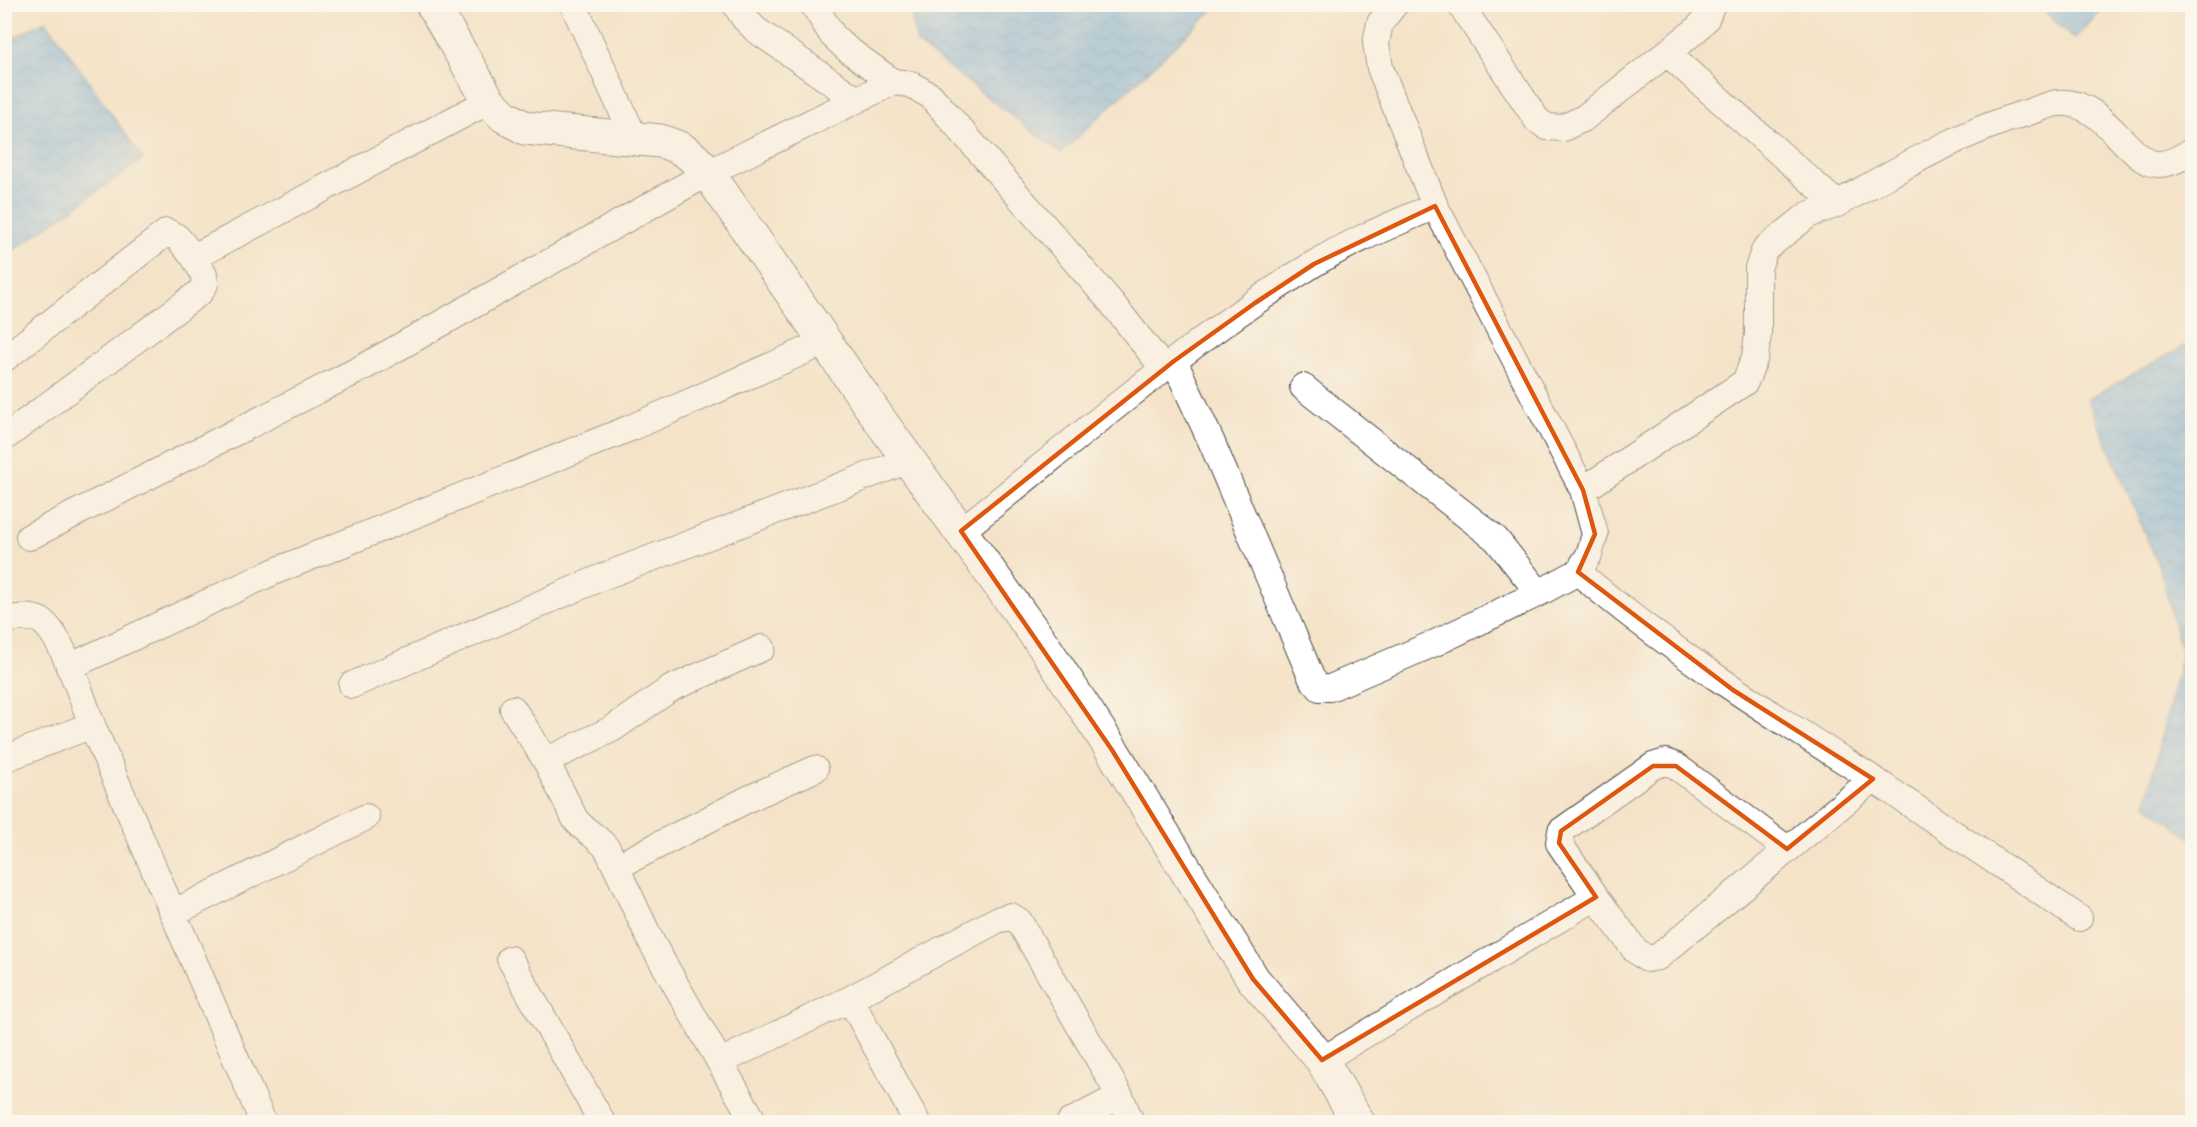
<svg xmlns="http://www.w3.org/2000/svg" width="2197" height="1127" viewBox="0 0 2197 1127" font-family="'Gentium Book Plus',serif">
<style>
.water{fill:url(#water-waves);stroke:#4e6e88;stroke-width:1.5}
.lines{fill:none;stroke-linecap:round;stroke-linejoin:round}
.minor-casing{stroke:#494743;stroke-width:28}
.tertiary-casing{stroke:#494743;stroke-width:35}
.minor{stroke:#fff;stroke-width:26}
.tertiary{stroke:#fff;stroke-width:33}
.marked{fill:none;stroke:#df570e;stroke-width:4.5;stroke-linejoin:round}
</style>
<defs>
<pattern id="water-waves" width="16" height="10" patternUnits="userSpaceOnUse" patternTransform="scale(1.5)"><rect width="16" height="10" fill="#72b1e5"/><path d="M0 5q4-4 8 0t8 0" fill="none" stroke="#5e90ba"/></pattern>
</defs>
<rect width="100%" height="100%" fill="#fbf7ec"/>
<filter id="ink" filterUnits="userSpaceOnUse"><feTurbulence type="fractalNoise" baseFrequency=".0167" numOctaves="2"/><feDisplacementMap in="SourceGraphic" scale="12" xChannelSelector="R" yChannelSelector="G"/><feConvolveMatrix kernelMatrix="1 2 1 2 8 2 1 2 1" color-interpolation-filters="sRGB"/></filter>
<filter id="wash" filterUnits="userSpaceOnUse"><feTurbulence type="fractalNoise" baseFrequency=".008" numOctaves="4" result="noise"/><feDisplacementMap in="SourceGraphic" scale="24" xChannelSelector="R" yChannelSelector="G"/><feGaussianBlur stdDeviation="1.35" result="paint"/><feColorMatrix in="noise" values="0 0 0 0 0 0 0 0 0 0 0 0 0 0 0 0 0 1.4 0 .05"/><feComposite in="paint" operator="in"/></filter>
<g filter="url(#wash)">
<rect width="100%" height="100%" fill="#f4e3c9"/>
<!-- water -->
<path class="water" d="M909,5V4L1218,5L1061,153L917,43Z
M2038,5H2107L2074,39Z
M46,21L143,159L5,256V42Z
M2192,342V839L2146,804L2182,654L2160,569L2088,399Z"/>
</g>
<g filter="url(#ink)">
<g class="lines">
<!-- minor casing -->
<g class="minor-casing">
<path id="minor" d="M573,4L635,139
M735,4L744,18L756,30L857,100
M813,4L833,36L847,49L893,82
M1460,4L1537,120L1547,127L1563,128L1584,118L1696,30L1706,19L1712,4
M1837,204C1898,170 1959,133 2026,113C2036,110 2046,105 2057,103C2104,97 2129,166 2159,164C2171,164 2182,157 2192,151
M194,257L489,101
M4,359L167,232L177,237L194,257L204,275L205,284L200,292L4,438
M1174,361L1212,443L1312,679L1320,688H1330L1435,643L1539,593L1578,572L1589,555L1595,534L1583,490L1435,206L1380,68L1376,43L1380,23L1395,4
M1303,387L1496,539L1539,593
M1583,490L1745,382L1755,357L1758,334V268L1765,249L1808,215L1837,204L1667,53
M961,531C1076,440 1187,342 1312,265C1351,241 1394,224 1435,206
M29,537L362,368L708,173L893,82L910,84L931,96L1111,302L1164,369
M1578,572C1669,651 1771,714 1873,779
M4,620C16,618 31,615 41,621C62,634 83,701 92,725L263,1122
M69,667L273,572L633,427L825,342
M352,685L607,575L909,460
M513,709L546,761L575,819C584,831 599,837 608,850L653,945L754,1122
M4,759L92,725
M546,761L612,729L670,689L762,648
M616,867L750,798L815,769
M1596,897L1559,843L1561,831L1653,766L1666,762L1676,766L1787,849
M173,913L366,817
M510,959L602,1122
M850,999L917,1122
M1322,1060L1596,897L1635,950L1647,959L1658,957L1873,779L2079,918
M720,1062L850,999L997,920L1011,916L1019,921L1120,1096L1131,1122
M1070,1122L1120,1096"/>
</g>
<!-- tertiary casing -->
<g class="tertiary-casing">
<path id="tertiary" d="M432,4L489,101L504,116L525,128L660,141C684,148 691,154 708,173L884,426L1046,649L1112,750L1253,979L1322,1060L1358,1122"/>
</g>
<!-- minor -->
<use href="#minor" class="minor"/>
<!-- tertiary -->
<use href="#tertiary" class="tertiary"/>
</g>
</g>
<!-- marked area -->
<path d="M0 0H2197V1127H0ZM1435,206L1583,490L1595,534L1578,572L1733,690L1873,779L1787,849L1676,766H1653L1561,831L1559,843L1596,897L1322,1060L1253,979L1112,750L961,531L1174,361L1255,303L1314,264Z" fill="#f4e3c9" fill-opacity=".55" fill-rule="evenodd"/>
<path class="marked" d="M1435,206L1583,490L1595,534L1578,572L1733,690L1873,779L1787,849L1676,766H1653L1561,831L1559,843L1596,897L1322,1060L1253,979L1112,750L961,531L1174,361L1255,303L1314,264Z"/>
<!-- margin -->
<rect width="2197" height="1127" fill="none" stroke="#fbf7ec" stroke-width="24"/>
</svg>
